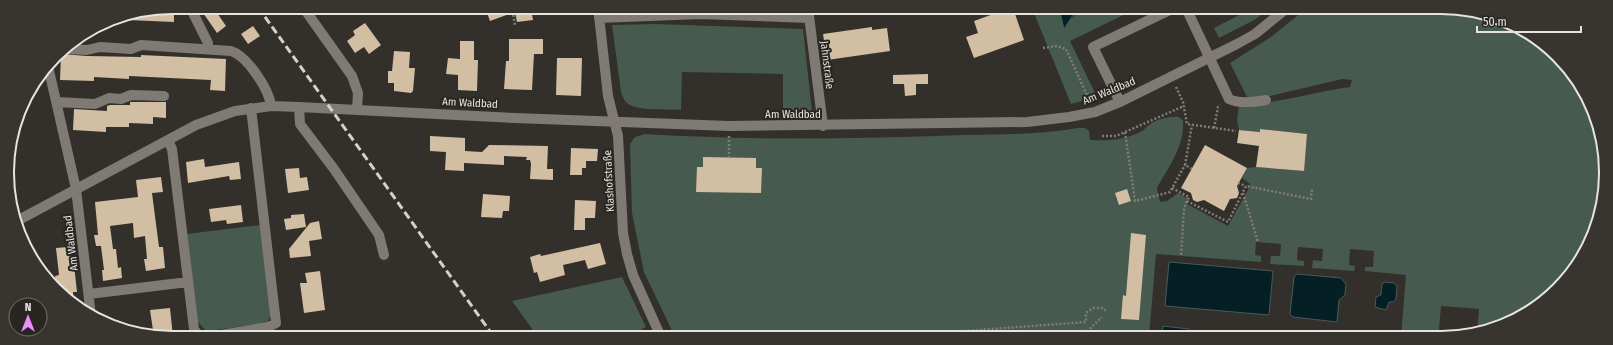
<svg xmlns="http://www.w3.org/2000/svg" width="1613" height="345" viewBox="0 0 1613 345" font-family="'Fira Sans Condensed',sans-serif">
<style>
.green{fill:#465a4f}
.water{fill:#042024;stroke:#485b5c}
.building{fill:#d2bea3}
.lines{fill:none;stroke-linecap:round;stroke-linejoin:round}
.path{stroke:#807d78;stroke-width:2.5;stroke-dasharray:2 2;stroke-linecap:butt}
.minor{stroke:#7f7a74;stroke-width:10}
.rail{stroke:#d4d1cd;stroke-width:3;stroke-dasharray:8 4;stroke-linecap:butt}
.labels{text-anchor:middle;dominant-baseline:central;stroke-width:4;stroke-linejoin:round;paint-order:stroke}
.street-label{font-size:11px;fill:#e6e4e0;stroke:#292520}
.rim{fill:none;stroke:#e6e4e0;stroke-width:2}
</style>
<rect width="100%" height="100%" fill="#332f2a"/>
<!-- green -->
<path class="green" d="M1032,8H1059L1064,29C1080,0 1109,8 1138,8L1070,41L1097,97L1071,104Z
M1253,8H1269L1256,19L1219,38L1214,28Z
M1307,8H1462L1523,29L1572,72L1600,129L1605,194L1589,246L1557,290L1504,325L1477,332L1479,309L1441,306L1439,330L1474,332L1452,338H1401L1406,275L1365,271V267H1373L1374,251L1350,249L1349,265L1355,266L1354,271L1312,268L1313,260L1322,261L1323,249L1298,247L1297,260L1304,261V266L1270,264L1271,256H1280L1281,244L1256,242L1255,255L1261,256V262L1156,254L1149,337H675L644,272L632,213L630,144L635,137L645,134C742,140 839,139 936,136C983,134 1032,136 1078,128H1085L1089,131L1090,140C1109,141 1125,140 1142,131C1145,129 1146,127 1149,125C1156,119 1170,116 1179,117L1183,121C1185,146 1168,168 1157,188L1160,202L1167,201L1178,193L1187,198V204L1228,226L1249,188L1250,184L1242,178L1247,168L1256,167L1303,171L1307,134L1261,129L1260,132L1239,130L1237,120L1239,105C1277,104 1313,92 1350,87L1352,80L1342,79L1266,97H1247L1230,63L1271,37Z
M656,24L803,29L812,112H783V74L682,72L681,110C667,109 642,111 630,105C624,102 623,97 621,92L612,25Z
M261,225L272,313L268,321L259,324L206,331L198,322L187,234Z
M622,277L646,327L628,337H538L512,301Z
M1196,332L1263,337H1196Z"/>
<!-- water -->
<path class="water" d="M1059,8H1086L1073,15L1064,29Z
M1169,262L1273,271L1269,315L1165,306Z
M1297,274L1341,278L1346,284L1345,295L1339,300L1337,322L1293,317L1290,314L1294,277Z
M1385,282L1394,283L1397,286L1396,299L1393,302H1389L1386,310L1375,307L1376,297L1381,295L1382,284Z
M1163,326L1189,329V337H1162Z"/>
<!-- building -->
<path class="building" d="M174,7V22L128,20V16Z
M199,7H213L226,26L217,33Z
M485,7H524V9L519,11L531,9L533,20L517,22L515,12L490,21Z
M1010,8H1013L1024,40L974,58L966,37L978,33L974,21Z
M365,23L381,45L369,54L364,47L355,53L347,41L355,35L353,31Z
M253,26L260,36L248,44L241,34Z
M872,27V30L887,28L890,51L827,60L823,34Z
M509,39H543V54H534L532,90L504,89L506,61H509Z
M460,41H474V60H478L477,91L458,90V75L446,74L448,58L460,59Z
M394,51L410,52L409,68H415L413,91L411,93L394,91V83H388V71H392Z
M61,54L87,56L141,57V55L226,59L225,91L210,90L211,80L129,76V79L94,77V81L60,80Z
M557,58H582L581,96L556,95Z
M928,74V84H916V95L905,96L904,84H893V75Z
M130,102H166V118L153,117V124L129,123V127H106V132L73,130L74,109L107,111V106L110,105H130Z
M1260,129L1307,134L1304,171L1256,167L1259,146L1237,143L1239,130L1260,132Z
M430,136L465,138V151L482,152L489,145L548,146L547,169H553V180L530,179L531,164L530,160H526L527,157L504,156V165L464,163V171L445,170L446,152L430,151Z
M1205,145L1247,168L1237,186L1239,193L1237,198L1230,199L1224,211L1204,200L1197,202L1193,200L1191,193L1181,188Z
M571,148L598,149L597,161H586V168H582V175H570Z
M703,157L756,158V168H762L761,193L696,192L697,167H703Z
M204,159L205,167L239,162L241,179L230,180L229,176L188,183L186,162Z
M299,168L300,178L307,177L309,190L288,193L285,169Z
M161,177L163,192L152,193L159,247H163L165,268L146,271L144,259H147L145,236L134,238L133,223L110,226L113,249H116L118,268L121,267L122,278L103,281L102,270H104L101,246H96L94,235H98L95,202L138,197L136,180Z
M1127,189L1131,201L1119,205L1115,193Z
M483,194L510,196L509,211H503L502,218L481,217Z
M575,200L596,201L595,218H585V230H574Z
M241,205L243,222L227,224L226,220L211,222L209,209Z
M304,214L306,227L286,230L284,219L291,218V215Z
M319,221L322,239L309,241L311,256L290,258L289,249L310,223Z
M1131,233L1146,235L1139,320L1121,319L1123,295L1126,296Z
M600,243L606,264L588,269L585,260L563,265L565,275L540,282L537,272L534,273L530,257L540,254L541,256Z
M68,247L70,257L73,256L77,292H73L74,303L57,288L55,276L59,275L56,248Z
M320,271L325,310L304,313L300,283H307L305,273Z
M170,308L173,337H154L150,310Z"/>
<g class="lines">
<!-- path -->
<path class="path" d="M512,7L515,26
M1028,8L1029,11
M1043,48L1057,46L1066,49L1090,102
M1176,87L1183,102L1187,124L1236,131
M1214,128L1218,107L1220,105
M1125,132L1135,201L1170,192L1185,165
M1102,136H1116L1184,106
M729,158V136
M1192,169L1185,165L1192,125
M1238,183L1246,186
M1172,188L1189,197L1184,208L1181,256
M1243,193L1258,242
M1187,201L1228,222L1246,186L1311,199L1312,189
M827,334V337
M884,337L1086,322V313L1093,308H1103L1107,312
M1081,337L1102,317"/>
<!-- minor -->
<path class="minor" d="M190,7L208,43V49
M303,7L352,76L358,93L357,109
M598,7L608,96L618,136L623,233L627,254L633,275L661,337
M808,8L823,126
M1186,8L1229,99C1239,104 1255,102 1266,100
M599,18L700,14L809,18
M65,49L87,50L100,47L131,49L141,45L231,51C247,56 269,89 271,106
M48,66L76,189L91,316
M57,102L95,104L109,98L121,99L131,95L164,96
M1120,102L1093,47L1174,8
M299,107L300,124L334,169L379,235L384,255
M168,140L172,149L194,329L199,337
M15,222L196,125L235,111L271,106L299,107L515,118L729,126L1027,122L1069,117L1095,112L1120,102L1237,44L1255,34L1287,8
M89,294L188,282
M209,337L268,327L276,323L251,108"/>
<!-- rail -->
<path class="rail" d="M258,7L494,337"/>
</g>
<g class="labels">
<!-- street labels -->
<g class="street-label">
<text transform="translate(827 65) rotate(83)">Jahnstraße</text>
<text transform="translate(1109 91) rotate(-22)">Am Waldbad</text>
<text transform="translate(470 103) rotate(3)">Am Waldbad</text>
<text x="793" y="114">Am Waldbad</text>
<text transform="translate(609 181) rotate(-93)">Klashofstraße</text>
<text transform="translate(71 243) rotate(-97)">Am Waldbad</text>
</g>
</g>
<!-- crop -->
<path d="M0 0H1613V345H0ZM172 14H1441A158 158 0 0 1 1599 172V173A158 158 0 0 1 1441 331H172A158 158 0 0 1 14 173V172A158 158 0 0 1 172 14Z" fill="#38342f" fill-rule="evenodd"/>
<path class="rim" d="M172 14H1441A158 158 0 0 1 1599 172V173A158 158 0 0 1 1441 331H172A158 158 0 0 1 14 173V172A158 158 0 0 1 172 14Z"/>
<!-- north arrow -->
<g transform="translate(28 317)"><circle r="19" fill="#292520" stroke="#75716d"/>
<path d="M0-3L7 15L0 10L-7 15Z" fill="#ea8dfd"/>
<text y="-6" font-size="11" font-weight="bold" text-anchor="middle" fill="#e6e4e0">N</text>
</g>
<!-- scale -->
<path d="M1477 26v6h104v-6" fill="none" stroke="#e6e4e0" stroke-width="2"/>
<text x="1483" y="26" font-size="12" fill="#e6e4e0" stroke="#292520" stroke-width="3" paint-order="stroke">50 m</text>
</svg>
